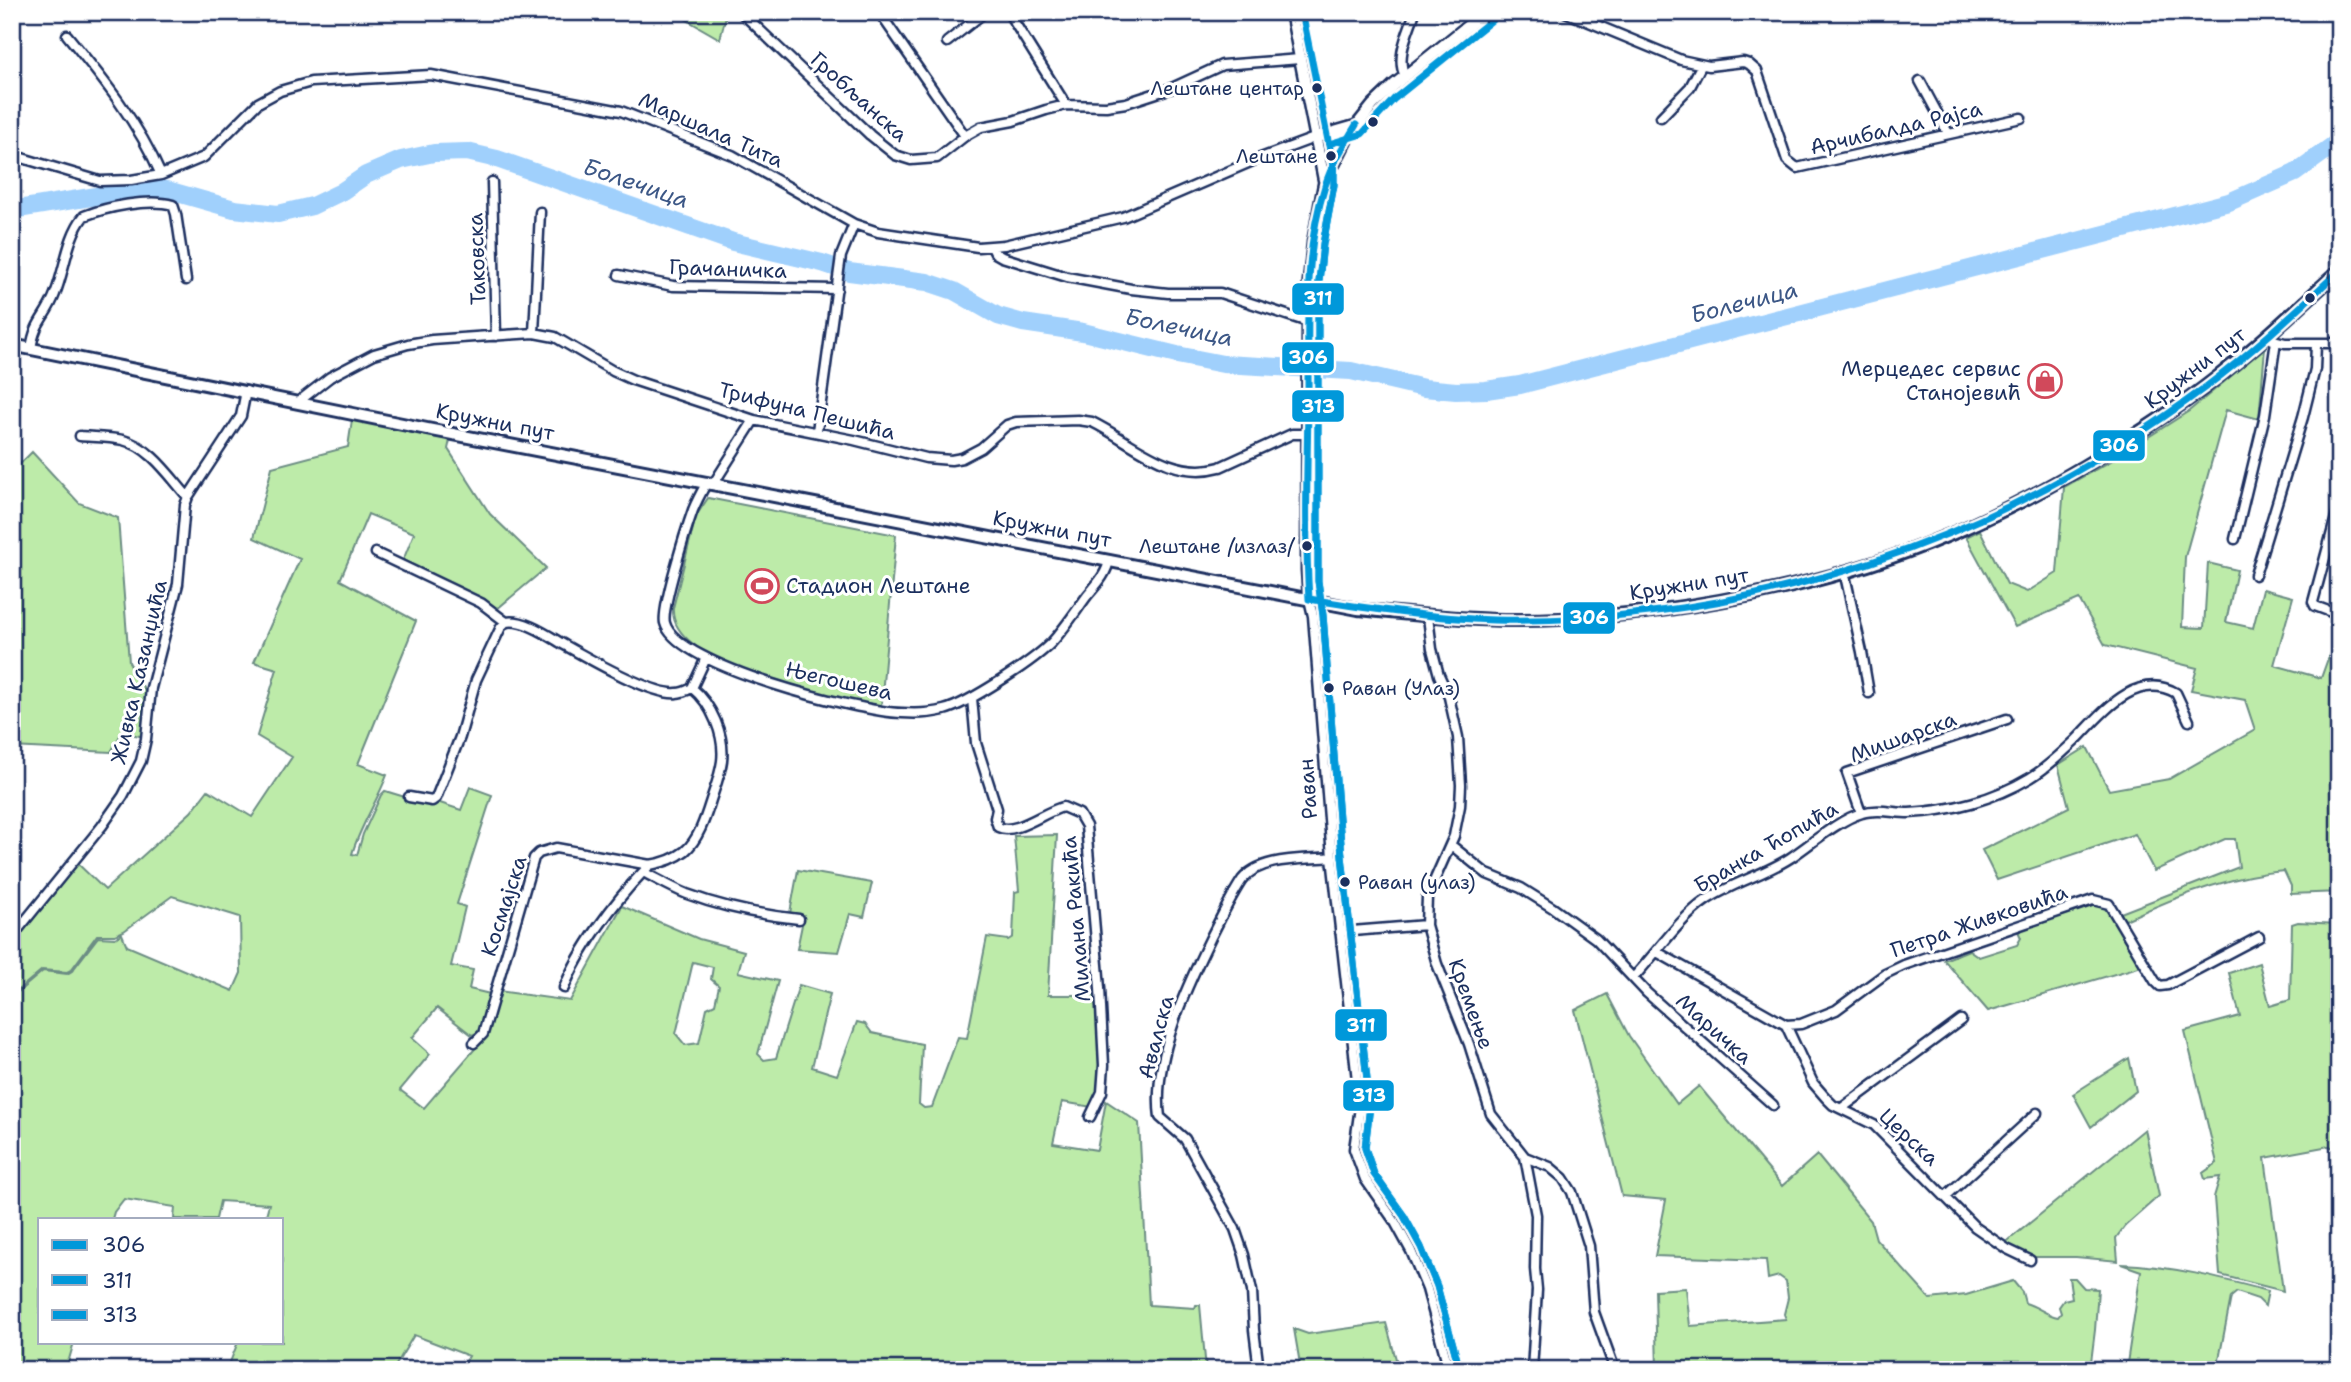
<svg xmlns="http://www.w3.org/2000/svg" width="2351" height="1382" viewBox="0 0 2351 1382" font-family="'Shantell Sans',sans-serif">
<style>
.green{fill:#bdeba9;stroke:#6c8d84;stroke-width:2;fill-rule:evenodd}
.lines{fill:none;stroke-linecap:round;stroke-linejoin:round}
.river{stroke:#a0d0fc;stroke-width:18}
.minor-casing{stroke:#1b2f5e;stroke-width:13}
.tertiary-casing{stroke:#1b2f5e;stroke-width:15}
.secondary-casing{stroke:#1b2f5e;stroke-width:16}
.minor{stroke:#fff;stroke-width:8}
.tertiary{stroke:#fff;stroke-width:10}
.secondary{stroke:#fff;stroke-width:10}
.bus-1-casing{stroke:#fff;stroke-width:12}
.bus-2-casing{stroke:#fff;stroke-width:12}
.bus-3-casing{stroke:#fff;stroke-width:12}
.bus-1{stroke:#0098da;stroke-width:7}
.bus-2{stroke:#0098da;stroke-width:7}
.bus-3{stroke:#0098da;stroke-width:7}
.bus-dot{fill:#1b2f5e;stroke:#fff;stroke-width:2.5}
.labels{text-anchor:middle;dominant-baseline:central;stroke-width:6;stroke-linejoin:round;paint-order:stroke}
.bus-label{font-size:19px;fill:#1b2f5e;stroke:#fff;text-anchor:end}
.street-label{font-size:21px;fill:#1b2f5e;stroke:#fff}
.poi-label{font-size:21px;fill:#1b2f5e;stroke:#fff;text-anchor:end}
.water-label{font-size:23px;font-style:italic;fill:#3c5786;stroke:#fff}
.line-badge{stroke:#fff;stroke-width:2.5}
.badge-label{font-size:19px;text-anchor:middle;font-weight:bold;fill:#fff}
</style>
<rect width="100%" height="100%" fill="#fff"/>
<filter id="ink" filterUnits="userSpaceOnUse"><feTurbulence type="fractalNoise" baseFrequency=".0143" numOctaves="2"/><feDisplacementMap in="SourceGraphic" scale="14" xChannelSelector="R" yChannelSelector="G"/><feConvolveMatrix kernelMatrix="1 2 1 2 8 2 1 2 1" color-interpolation-filters="sRGB"/></filter>
<g filter="url(#ink)">
<!-- green -->
<path class="green" d="M673,12H727L720,39Z
M2265,348L2259,419L2226,410L2185,557L2182,627L2204,628L2208,563L2237,570L2226,622L2253,628L2263,589L2293,597L2274,665L2321,678L2339,628V892L2291,894V886L2284,871C2232,875 2170,899 2123,921L2118,914L2239,867L2235,839H2225L2154,871L2135,834L1997,880L1982,850L2069,807L2058,765L2087,747L2109,790L2169,779L2255,730L2245,700L2191,690L2197,668L2105,645L2079,599L2015,627L1966,537L1980,530L2007,584L2027,592L2057,573L2064,487L2111,461L2189,411Z
M352,420L450,440L448,449L490,514L546,568L497,609L402,563L414,533L368,514L340,580L416,621L358,764L387,775C377,802 360,826 352,854L357,855L363,834L381,795L385,791L408,798L434,801L461,810L470,787L492,795L457,904L465,907L451,966L473,970L469,989L490,994L479,1032L472,1035L437,1008L412,1038L430,1054L400,1090L424,1108L486,1036L499,991L570,1001L622,906L699,939L744,951L738,972L778,981L758,1054L764,1060L776,1058L799,985L830,994L812,1067L837,1075L857,1022L865,1024L872,1033L922,1044L919,1104L924,1108L932,1107L958,1037L967,1038L987,937L1008,940L1013,937L1015,892L1019,891L1014,836L1057,835L1048,995H1099L1101,1084L1092,1107L1062,1102L1053,1143L1097,1150L1106,1101L1139,1123L1149,1305L1195,1308L1196,1305H1200L1206,1370H1156L1140,1360L1134,1370H1083L1080,1367L1077,1370H461L469,1356L414,1335L393,1370H227L238,1342H282V1219H265L269,1204L220,1201L216,1219H174L175,1207L124,1199L114,1212L112,1219H40V1342H74L66,1370H12V997L43,971L67,974L72,971L98,937L115,938L122,934L127,946L233,991L241,973L240,917L172,896L124,931L115,935H97L71,970L67,972L42,970L12,995V940L76,862L105,890L191,812L208,790L252,817L292,757L257,736L277,669L254,662L300,559L254,538L272,467L348,447ZM693,962L713,967L711,979L719,986L715,1004L707,1008L699,1043L685,1045L676,1034Z
M32,452L79,503L118,518L129,662L149,698L144,737L122,732L111,752L12,747V463L18,466Z
M708,498L896,535L881,706C837,698 668,667 673,608L696,516Z
M798,870L872,883L864,917L850,914L839,952L797,949L804,915L790,913Z
M2092,902L2110,911L2142,963L2139,967L1988,1011L1944,960L1969,950L1979,957L2017,945L2021,938L2018,931Z
M2298,922L2339,924V1150L2329,1146L2265,1158L2283,1291L2220,1275L2214,1197L2220,1177L2205,1179L2203,1173L2217,1163L2185,1031L2240,1016L2229,973L2259,963L2270,1006L2290,1000L2292,924Z
M1607,994L1629,1036L1677,1104L1699,1086L1782,1186L1817,1155L1871,1221L1876,1239L1930,1299L1966,1295L2013,1281L2022,1292L2025,1303C2037,1306 2046,1315 2058,1317L2061,1313L2059,1307L2064,1300L2072,1298L2069,1278H2075L2084,1288L2098,1289L2095,1330L2090,1370H1657L1655,1290L1686,1288L1690,1326L1786,1319L1784,1314L1788,1298L1786,1281L1779,1276L1768,1279L1766,1260L1655,1256L1666,1200L1622,1196L1575,1010Z
M2129,1058L2136,1091L2091,1127L2073,1094Z
M2145,1129L2159,1196L2125,1226L2116,1238L2118,1261L2076,1257H2032L2004,1244Z
M2121,1264C2172,1266 2219,1278 2268,1291L2265,1306L2258,1299L2237,1292L2231,1297L2217,1370H2126L2141,1271Z
M1386,1323L1399,1370H1301L1294,1329L1308,1334Z"/>
<g class="lines">
<!-- river -->
<path class="river" d="M12,210L139,189L167,190L234,209L278,214L312,206L341,192L366,175L401,160L434,153L467,152L497,159L733,242L822,263L849,272L927,282L954,291L998,316L1023,323L1083,332L1177,355L1223,364L1351,371L1424,388L1456,391L1486,390L1520,385L2229,202L2295,173L2339,141"/>
<!-- minor casing -->
<g class="minor-casing">
<path id="minor" d="M741,12L870,135L895,155L911,160L937,158L965,136L981,127L1013,121L1046,110L1066,105L1106,106L1126,103L1172,88L1222,65L1300,59
M879,12L965,136
M1008,12L1066,105
M1565,12L1681,60L1709,66L1743,62L1749,64L1757,71L1787,160L1797,168L2021,118
M67,35C103,79 138,122 161,175
M947,42L985,12
M1405,76C1395,57 1409,31 1415,12
M1920,81L1948,133
M1661,117L1690,87L1701,66
M12,155L100,181L131,180L161,175L204,157L258,103L280,91L311,82L431,75L621,111L732,155L854,224L878,232L978,247L1004,245L1123,217L1255,160L1317,137
M492,182L496,336
M992,247L995,253L1002,257L1067,277L1131,289L1168,293H1220L1308,322
M619,275L673,286L837,289
M534,333L540,212
M2273,340L2285,343H2339
M31,349C35,320 46,318 55,294C65,270 67,237 84,216C107,207 148,198 173,205L176,214L186,280
M298,402L330,377L374,354L408,344L432,340L534,333L555,337L613,371L633,380L754,420L854,440L926,458L951,460L962,458L981,448L1007,425L1016,422L1078,420L1092,422C1133,442 1170,481 1220,467L1292,434H1307
M817,431L841,256L854,224
M80,436C94,437 110,437 123,440C151,447 170,477 188,497
M707,482C702,491 697,500 693,510C687,527 661,609 665,623C676,666 860,712 902,713C915,714 932,713 944,710C968,704 1035,660 1052,642C1065,628 1076,611 1087,596C1096,585 1107,574 1109,560
M714,483L754,420
M2339,506L2313,602L2315,606L2339,615
M2235,539L2265,415L2276,341
M376,553L481,603L506,622C524,619 546,634 561,643C584,656 652,696 677,693C682,693 688,690 692,688L706,658
M1844,571L1862,652L1869,693
M2255,575L2303,417L2315,369L2316,344
M1309,599L1313,616L1332,857L1360,1107L1354,1149L1365,1179L1395,1222L1411,1251L1427,1289L1449,1370
M1428,617L1432,649L1439,675L1449,697L1458,737L1461,785L1460,806L1454,836L1427,897L1426,925L1437,964L1469,1044L1491,1114L1525,1157L1550,1167L1563,1178L1572,1192L1589,1246L1594,1312L1615,1370
M972,698L976,743L997,809L995,818L998,827C1015,836 1045,811 1063,807L1079,814L1086,826L1100,988L1104,1065L1102,1092L1090,1117
M409,797L432,801L436,798L460,737L476,680L501,627L506,622
M1861,813L1847,773L2007,719
M1451,845L1487,874L1521,888L1553,908L1596,939L1647,993L1773,1105
M650,865L643,872C657,879 672,888 687,894C722,907 761,915 799,919
M1340,932L1426,925
M12,937L102,826L123,796L141,761L146,739L151,688L178,584L185,505L188,497L241,416L246,391
M1657,952L1786,1025L1801,1024L1836,1010L1885,974L1904,965L2093,900L2109,904L2155,981L2160,986L2168,985L2259,937
M1633,978C1655,955 1680,918 1705,901C1731,883 1764,875 1790,858C1809,845 1842,818 1862,813C1877,808 1894,813 1909,813C1951,811 1995,799 2030,778C2047,768 2061,754 2075,741C2100,716 2135,669 2176,693L2189,721
M564,988C579,950 614,902 643,872
M1786,1025L1813,1083L1826,1098L1833,1105L1874,1125L1975,1227L2007,1249L2030,1260
M474,1043L483,1034L534,858L539,853L556,848L650,865C662,863 675,859 685,851C698,840 705,819 710,803C714,790 720,776 722,761C725,736 712,704 692,688
M1842,1108L1961,1020
M1525,1157L1536,1215L1535,1269L1537,1290L1532,1370
M1946,1196L2037,1113
M1259,1370L1254,1330L1252,1291L1244,1255L1235,1229L1185,1139L1160,1117C1152,1059 1186,988 1211,937C1221,918 1230,898 1242,880C1260,856 1305,860 1332,857"/>
</g>
<!-- tertiary casing -->
<g class="tertiary-casing">
<path id="tertiary" d="M1291,12L1324,180
M1317,137L1355,126
M1309,599L1307,570L1308,290L1313,242L1324,184L1349,135L1373,105L1394,85L1485,12"/>
</g>
<!-- secondary casing -->
<g class="secondary-casing">
<path id="secondary" d="M12,345L427,429L1358,609C1407,614 1455,619 1504,620C1640,621 1800,594 1927,544C2019,508 2105,457 2186,401C2241,362 2289,316 2339,271"/>
</g>
<!-- minor -->
<use href="#minor" class="minor"/>
<!-- tertiary -->
<use href="#tertiary" class="tertiary"/>
<!-- secondary -->
<use href="#secondary" class="secondary"/>
<!-- bus-1 casing -->
<g class="bus-1-casing">
<path id="bus-1" d="M1309,599C1371,609 1432,618 1494,620C1752,625 2001,540 2207,386C2254,351 2296,311 2339,271
M1309,599C1305,536 1307,471 1308,408C1309,335 1302,257 1325,186C1332,164 1344,145 1356,125"/>
</g>
<!-- bus-2 casing -->
<g class="bus-2-casing">
<path id="bus-2" d="M1459,1367L1437,1286L1421,1247L1404,1216L1374,1174L1365,1148L1370,1106L1342,856L1323,615L1318,581V291L1323,244L1334,185V170L1329,144L1362,134L1394,99L1492,20"/>
</g>
<!-- bus-3 casing -->
<g class="bus-3-casing">
<path id="bus-3" d="M1302,12L1334,170V185L1323,244L1318,291V581L1323,615L1342,856L1370,1106L1365,1148L1374,1174L1404,1216L1421,1247L1437,1286L1459,1367"/>
</g>
<!-- bus-1 -->
<use href="#bus-1" class="bus-1"/>
<!-- bus-2 -->
<use href="#bus-2" class="bus-2"/>
<!-- bus-3 -->
<use href="#bus-3" class="bus-3"/>
</g>
</g>
<!-- icons -->
<defs>
<g id="shop-ring" transform="scale(1.75)"><circle r="9.5" fill="#fff" stroke="#d1495b" stroke-width="1.5"/><path d="M-5-2.5h2.3a2.7 3.5 0 0 1 5.4 0H5L5.5 6h-11ZM-1.5-2.5h3a1.5 2.3 0 0 0-3 0Z" fill="#d1495b"/></g>
<g id="stadium-ring" transform="scale(1.75)"><circle r="9.5" fill="#fff" stroke="#d1495b" stroke-width="1.5"/><path d="M0-5a6.5 5 0 1 0 0 10a6.5 5 0 1 0 0-10ZM-3.5-1.8h7v3.6h-7Z" fill="#d1495b"/></g>
</defs>
<g fill-rule="evenodd">
<use href="#shop-ring" x="2045" y="381"/>
<use href="#stadium-ring" x="762" y="586"/>
</g>
<!-- markers -->
<g class="bus-dot">
<circle cx="1317" cy="88" r="6"/>
<circle cx="1373" cy="122" r="6"/>
<circle cx="1331" cy="156" r="6"/>
<circle cx="2310" cy="298" r="6"/>
<circle cx="1307" cy="546" r="6"/>
<circle cx="1329" cy="688" r="6"/>
<circle cx="1345" cy="882" r="6"/>
</g>
<g class="labels">
<!-- bus labels -->
<g class="bus-label">
<text x="1304" y="88">Лештане центар</text>
<text x="1318" y="156">Лештане</text>
<text x="1294" y="546">Лештане /излаз/</text>
<text x="1342" y="688" text-anchor="start">Раван (Улаз)</text>
<text x="1358" y="882" text-anchor="start">Раван (улаз)</text>
</g>
<!-- street labels -->
<g class="street-label">
<text transform="translate(859 97) rotate(42)">Гробљанска</text>
<text transform="translate(1896 128) rotate(-13)">Арчибалда Рајса</text>
<text transform="translate(711 130) rotate(24)">Маршала Тита</text>
<text transform="translate(477 259) rotate(-92)">Таковска</text>
<text transform="translate(728 269) rotate(2)">Грачаничка</text>
<text transform="translate(2195 368) rotate(-37)">Кружни пут</text>
<text transform="translate(807 411) rotate(14)">Трифуна Пешића</text>
<text transform="translate(495 422) rotate(11)">Кружни пут</text>
<text transform="translate(1052 529) rotate(11)">Кружни пут</text>
<text transform="translate(1689 584) rotate(-9)">Кружни пут</text>
<text transform="translate(139 672) rotate(-77)">Живка Казанџића</text>
<text transform="translate(839 681) rotate(13)">Његошева</text>
<text transform="translate(1903 737) rotate(-20)">Мишарска</text>
<text transform="translate(1308 789) rotate(-94)">Раван</text>
<text transform="translate(1766 847) rotate(-30)">Бранка Ћопића</text>
<text transform="translate(504 906) rotate(-72)">Космајска</text>
<text transform="translate(1076 919) rotate(-95)">Милана Ракића</text>
<text transform="translate(1979 921) rotate(-19)">Петра Живковића</text>
<text transform="translate(1471 1004) rotate(70)">Кремење</text>
<text transform="translate(1714 1029) rotate(42)">Маричка</text>
<text transform="translate(1156 1037) rotate(-75)">Авалска</text>
<text transform="translate(1909 1137) rotate(43)">Церска</text>
</g>
<!-- poi labels -->
<g class="poi-label">
<text x="2021" y="369">Мерцедес сервис<tspan x="2021" dy="24">Станојевић</tspan></text>
<text x="786" y="586" text-anchor="start">Стадион Лештане</text>
</g>
<!-- water labels -->
<g class="water-label">
<text transform="translate(636 183) rotate(19)">Болечица</text>
<text transform="translate(1744 302) rotate(-14)">Болечица</text>
<text transform="translate(1179 327) rotate(12)">Болечица</text>
</g>
</g>
<g class="line-badge">
<rect x="1291" y="282" width="54" height="34" rx="7" fill="#0098da"/>
<rect x="1281" y="341" width="54" height="33" rx="7" fill="#0098da"/>
<rect x="1291" y="389" width="54" height="34" rx="7" fill="#0098da"/>
<rect x="2092" y="429" width="54" height="33" rx="7" fill="#0098da"/>
<rect x="1562" y="601" width="54" height="34" rx="7" fill="#0098da"/>
<rect x="1334" y="1008" width="54" height="34" rx="7" fill="#0098da"/>
<rect x="1342" y="1079" width="53" height="33" rx="7" fill="#0098da"/>
</g>
<g class="badge-label">
<text x="1318" y="305">311</text>
<text x="1308" y="364">306</text>
<text x="1318" y="413">313</text>
<text x="2119" y="452">306</text>
<text x="1589" y="624">306</text>
<text x="1361" y="1032">311</text>
<text x="1369" y="1102">313</text>
</g>
<!-- margin -->
<rect width="2351" height="1382" fill="none" stroke="#fff" stroke-width="42"/>
<rect x="21" y="21" width="2309" height="1340" fill="none" stroke="#1b2f5e" stroke-width="2.5" filter="url(#ink)"/>
<!-- legend -->
<rect x="38" y="1218" width="245" height="126" fill="#ffffff" stroke="#a4acbf" stroke-width="2"/>
<rect x="52" y="1240" width="35" height="10" fill="#0098da" stroke="#a4acbf" stroke-width="2"/>
<text x="102" y="1252" font-size="21" fill="#1b2f5e">306</text>
<rect x="52" y="1275" width="35" height="10" fill="#0098da" stroke="#a4acbf" stroke-width="2"/>
<text x="102" y="1288" font-size="21" fill="#1b2f5e">311</text>
<rect x="52" y="1310" width="35" height="10" fill="#0098da" stroke="#a4acbf" stroke-width="2"/>
<text x="102" y="1322" font-size="21" fill="#1b2f5e">313</text>
</svg>
